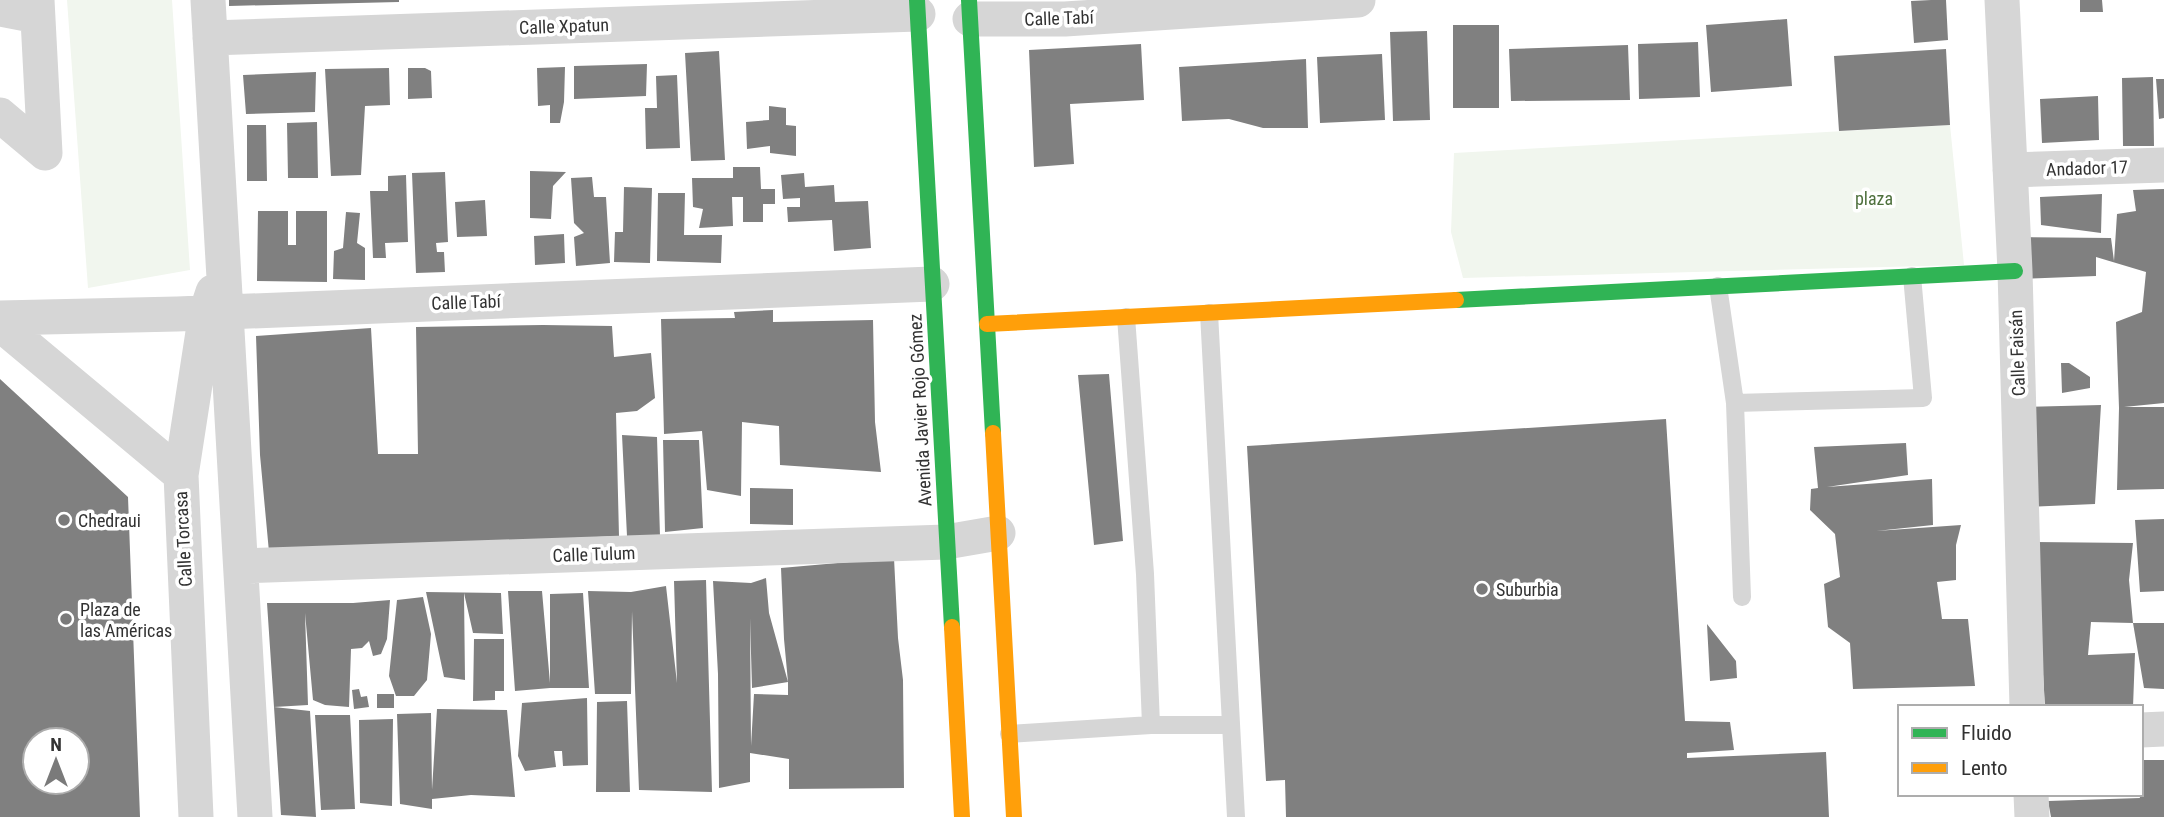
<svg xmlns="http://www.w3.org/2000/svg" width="2164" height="817" viewBox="0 0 2164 817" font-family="'Roboto Condensed',sans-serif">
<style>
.green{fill:#f1f6ee}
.building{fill:#808080;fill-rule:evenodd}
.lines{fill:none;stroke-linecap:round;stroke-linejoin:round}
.lane{stroke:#d6d6d6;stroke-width:18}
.street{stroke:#d6d6d6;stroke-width:35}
.fast{stroke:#30b455;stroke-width:16}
.slow{stroke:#ff9f0a;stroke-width:16}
.poi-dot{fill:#7a7a7a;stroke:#fff;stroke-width:2.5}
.labels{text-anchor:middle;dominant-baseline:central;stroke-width:7;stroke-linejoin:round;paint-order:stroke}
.street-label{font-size:18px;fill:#323232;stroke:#fff}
.park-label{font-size:18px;fill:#4e703d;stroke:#fff}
.poi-label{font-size:18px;fill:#323232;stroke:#fff;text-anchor:start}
</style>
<rect width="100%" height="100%" fill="#fff"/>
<!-- green -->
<path class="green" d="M67,0H172L190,270L88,288Z
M1950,125L1964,265L1463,278L1451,232L1454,153Z"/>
<!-- building -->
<path class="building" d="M229,0H399V2L229,6Z
M1931,0H1946L1948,40L1914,43L1911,1Z
M2080,0H2102L2103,12H2080Z
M1787,19L1792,86L1711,92L1706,25Z
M1453,25H1499V108H1453Z
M1427,31L1430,120L1393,121L1390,32Z
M1698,42L1700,97L1639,99L1638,44Z
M1141,44L1144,100L1070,104L1074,164L1034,167L1029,50Z
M1628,45L1630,100L1511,101L1509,49Z
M1946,49L1950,125L1839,131L1834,56Z
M719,51L725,160L691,161L685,53Z
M1382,54L1385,120L1320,123L1317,57Z
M1306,59L1308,128H1263L1229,119L1182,121L1179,67Z
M647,64L646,96L574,99V66Z
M565,67L564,102L560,123H550V105L538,106L537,68Z
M389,68L390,105L365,106L361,175L331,176L325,69Z
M408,68H425L431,71L432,98L408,99Z
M316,72L315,112L246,114L243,75Z
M677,75L680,148L646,149L645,108H657L656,76Z
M2153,77L2154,146H2123L2122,78Z
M2156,79H2164V118L2159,119Z
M2098,96L2099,140L2042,143L2040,99Z
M769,106L786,108V125L796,126V156L770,153V146L747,149L746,122L769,120Z
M317,122L318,178H288L287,123Z
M247,125H266L267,181H247Z
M733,167H760L761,189H775V204H763V222H743V197H732L733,226L699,228L703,209L693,207L692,178H733Z
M530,171L566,172L553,186L551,219L530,218Z
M445,172L448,242L436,243L437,252H444L445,272L416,273L412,173Z
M804,173L805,187L834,185L835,202L868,201L871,248L834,251L832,220L788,222L787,207H800V198L783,199L781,175Z
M406,175L408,242L385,243L386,258H373L370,191H388V176Z
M592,177L594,197H606L610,263L576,266L574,237L584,233L574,223L571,178Z
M624,187L652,188L650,263L614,262L615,232H623Z
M2164,189V403L2124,407H2164V489L2117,490L2119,408L2116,322L2142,312L2146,272L2096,257V276L2020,279L2017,237L2111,238L2114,261L2117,214L2136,211L2133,190Z
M658,193H685L684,235H722L721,263L657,261Z
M2102,194L2101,233L2041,225L2040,197Z
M485,200L487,236L457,237L455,202Z
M258,211H288V245H296V211H327V282L257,281Z
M346,212L360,213L357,243L365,248V280L333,279L334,251L343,248Z
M564,234L565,263L535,265L534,236Z
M773,310V322L873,320L875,422L881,472L780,465L779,426L742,422L741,496L707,490L702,431L664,434L661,319L735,318L734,312Z
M543,325L612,326L614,357L651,353L655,398L637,411L616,413L619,536L269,552L260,455L256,336L371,328L378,454H418L416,327Z
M2061,363H2069L2090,377V388L2062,393Z
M1109,374L1123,541L1094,545L1078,375Z
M0,379L128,497L140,817H0ZM35,740H77V782H35Z
M2101,405L2095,504L2029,507L2026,407Z
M1666,419L1685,721L1730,722L1734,750L1687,753V758L1826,752L1829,817H1286L1285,780L1266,781L1247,446Z
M622,435L657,437L660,536H627Z
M663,440H699L703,528L665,532Z
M1906,443L1908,475L1827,487L1932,479L1933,525L1876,531L1961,525L1956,545V580L1937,582L1942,619H1968L1975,686L1853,689L1850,643L1828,627L1824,584L1840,577L1835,534L1810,510L1811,489L1818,488L1814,447Z
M750,488L793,489V525L750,524Z
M2164,519V591L2140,592L2135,520Z
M2035,542L2133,543L2129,580L2133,623L2091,622L2088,655L2135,653L2133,707H2045Z
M894,558L898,638L903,680L904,788L789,789V759L750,753V782L719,788L718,674L713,581L751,583L766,578L769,613L788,682L784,639L781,568ZM750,618L752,688L788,682V695L754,694L751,746Z
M706,580L712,792L639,790L632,611L631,694H595L588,591L631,592L666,586L677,683L674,581Z
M508,591H542L550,683V594L583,593L589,688H550L515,691Z
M426,592L501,593L503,634L473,633L464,593L465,680L444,677Z
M423,597L431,634L427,680L414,696H396L389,676L397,600Z
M390,600L387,639L381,654L373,656L369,641L362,648L351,649L349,707L325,705L313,700L305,613L308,705L274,707L267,603H353Z
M2133,623H2164V689L2144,688Z
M1707,624L1736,661L1737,678L1710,681Z
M474,639H504V691H495V700L473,701Z
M359,689L361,697L367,696L369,707L354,709L352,690Z
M377,694H394V708H377Z
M587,698L588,765L563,766L562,751H554L556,767L525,771L518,756L522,703Z
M627,701L630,792H596L597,702Z
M274,707L310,711L316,817L281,815Z
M437,709L507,710L515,797L471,795L432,799V809L400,804L397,714L431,713L432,790Z
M315,715H350L355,809L321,810Z
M393,719L392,806L360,803L359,720Z
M2141,760H2164V817H2051L2048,801L2140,798L2139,794H2141Z"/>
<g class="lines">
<!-- lane -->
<path class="lane" d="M1718,286L1735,403L1742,597
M1209,313L1236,817
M1126,317L1145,574L1151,725
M1735,403L1923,398L1912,276
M1009,734L1151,725H1231"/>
<!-- street -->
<path class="street" d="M37,0L45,153
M208,0L255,817
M2002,0L2015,271L2027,707
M0,9L37,16
M970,19H1065L1358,0
M210,38L918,14
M0,115L45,153
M2010,170L2164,165
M0,318L177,314L932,284
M0,324L181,475
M242,566L946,542L998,533
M2141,730L2164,729
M2031,794L2032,817
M196,817L181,475L206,313L213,292"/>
<!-- fast -->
<path class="fast" d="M917,0L952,627
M969,0L993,433
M1456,300L2015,271"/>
<!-- slow -->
<path class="slow" d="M987,324L1456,300
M993,433L1014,817
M952,627L962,817"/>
</g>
<!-- markers -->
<g class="poi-dot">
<circle cx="64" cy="520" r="7"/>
<circle cx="1482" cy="589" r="7"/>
<circle cx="66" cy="619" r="7"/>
</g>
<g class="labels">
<!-- street labels -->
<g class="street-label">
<text transform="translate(1059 18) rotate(-2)">Calle Tabí</text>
<text transform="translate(564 26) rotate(-2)">Calle Xpatun</text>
<text transform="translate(2087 168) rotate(-2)">Andador 17</text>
<text transform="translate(466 302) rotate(-2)">Calle Tabí</text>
<text transform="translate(2017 353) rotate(-92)">Calle Faisán</text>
<text transform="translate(920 410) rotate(-93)">Avenida Javier Rojo Gómez</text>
<text transform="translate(183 539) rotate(-93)">Calle Torcasa</text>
<text transform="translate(594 554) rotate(-2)">Calle Tulum</text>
</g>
<!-- park labels -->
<g class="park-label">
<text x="1874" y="198">plaza</text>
</g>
<!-- poi labels -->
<g class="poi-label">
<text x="78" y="520">Chedraui</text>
<text x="1496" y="589">Suburbia</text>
<text x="80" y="609">Plaza de<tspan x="80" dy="21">las Américas</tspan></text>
</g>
</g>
<!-- legend -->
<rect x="1898" y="705" width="245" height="91" fill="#ffffff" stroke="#adadad" stroke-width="2"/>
<rect x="1912" y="728" width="35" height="10" fill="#30b455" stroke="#adadad" stroke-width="2"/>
<text x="1961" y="740" font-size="21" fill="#323232">Fluido</text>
<rect x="1912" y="763" width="35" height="10" fill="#ff9f0a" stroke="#adadad" stroke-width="2"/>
<text x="1961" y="775" font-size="21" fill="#323232">Lento</text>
<!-- north arrow -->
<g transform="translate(56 761)"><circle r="33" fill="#ffffff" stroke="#adadad" stroke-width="2"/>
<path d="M0-5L12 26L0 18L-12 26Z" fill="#7a7a7a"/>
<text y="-10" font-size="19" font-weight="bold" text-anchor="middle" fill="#323232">N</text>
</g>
</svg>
